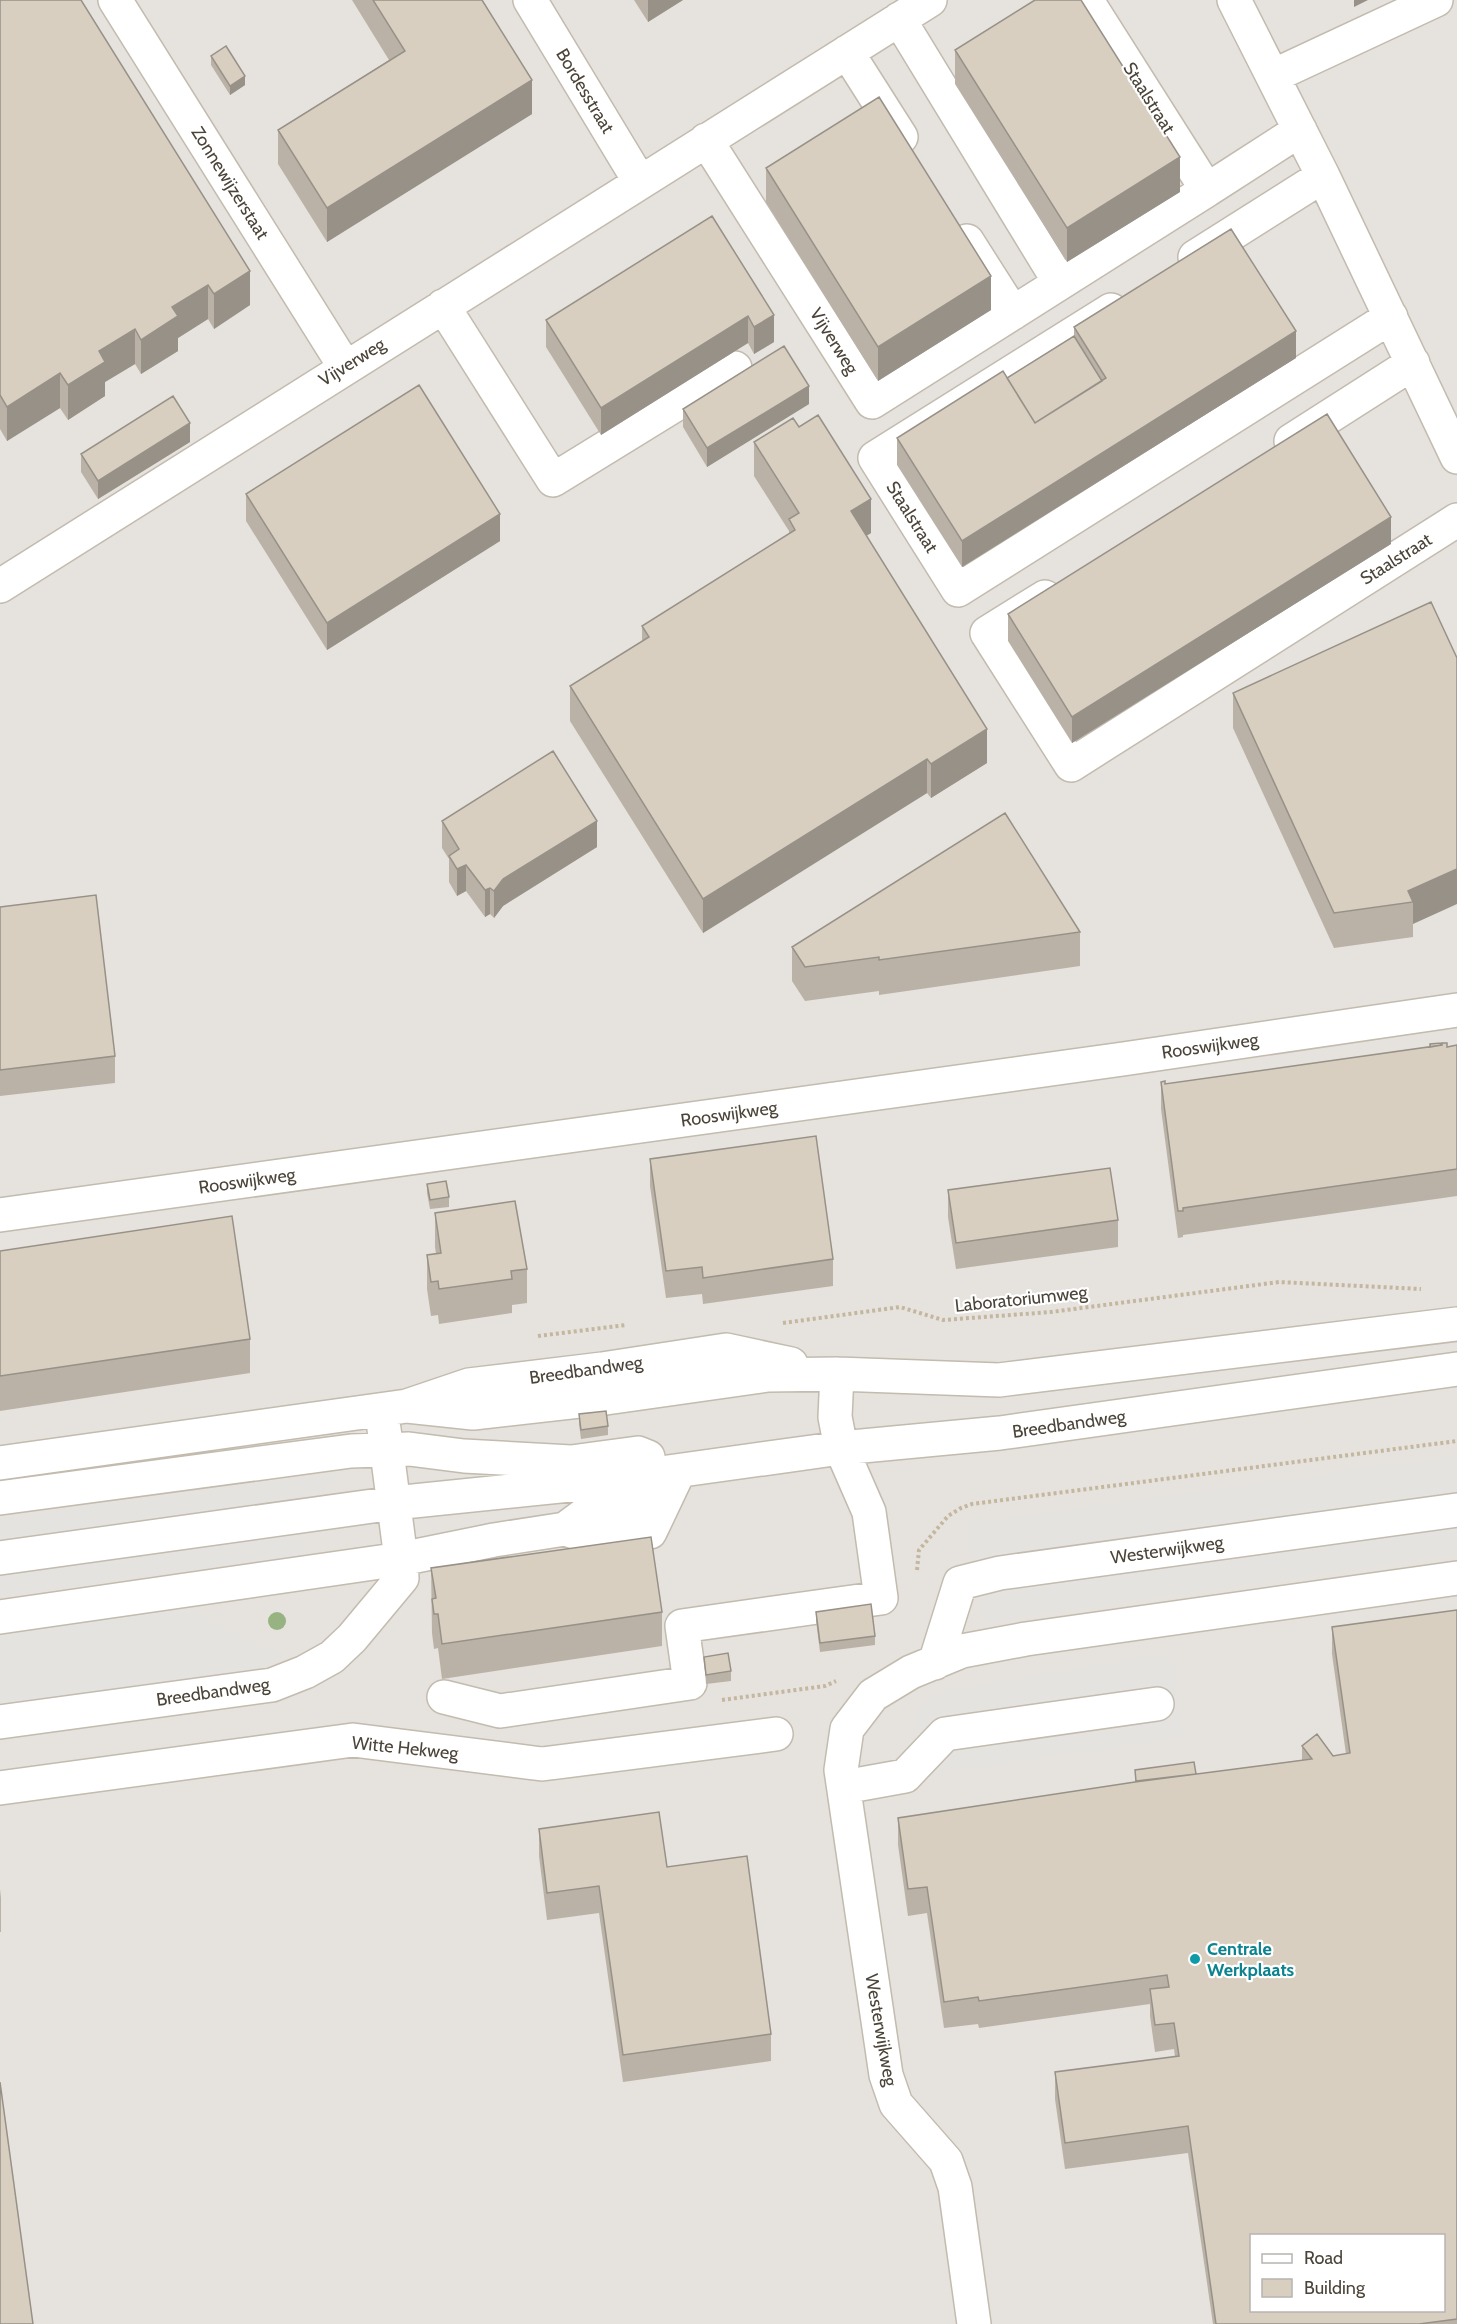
<svg xmlns="http://www.w3.org/2000/svg" width="1457" height="2324" viewBox="0 0 1457 2324" font-family="Cabin,sans-serif">
<style>
.industrial{fill:#e6e2dd;fill-rule:evenodd}
.parking{fill:#e5e3e0}
.lines{fill:none;stroke-linecap:round;stroke-linejoin:round}
.minor-casing{stroke:#c2bbae;stroke-width:36}
.path{stroke:#c4b79f;stroke-width:4;stroke-dasharray:3 3;stroke-linecap:butt}
.minor{stroke:#fff;stroke-width:33}
.tree{fill:#97b381}
.wall{fill:#bab2a6}
.shaded-wall{fill:#979187}
.building{fill:#d8cfc1;stroke:#979187;stroke-width:1.5;fill-rule:evenodd}
.culture-dot{fill:#0f9aa8;stroke:#fff;stroke-width:2}
.labels{text-anchor:middle;dominant-baseline:central;stroke-width:4.5;stroke-linejoin:round;paint-order:stroke}
.street-label{font-size:18px;fill:#4b4439;stroke:#fff}
.culture-label{font-size:18px;font-weight:bold;fill:#0d838f;stroke:#fff;text-anchor:start}
</style>
<rect width="100%" height="100%" fill="#f6f3ec"/>
<!-- industrial -->
<path class="industrial" d="M0,0H1457V2324H0ZM1252,2236H1444V2310H1252Z"/>
<!-- parking -->
<path class="parking" d="M1457,1455V1554L983,1622L966,1524Z
M346,1472L305,1505L0,1547V1519Z
M273,1531L305,1544L302,1555L0,1596V1568Z
M183,1607L282,1655L256,1670L0,1706V1632Z
M1171,1653L1183,1738L924,1775L914,1715L924,1703L950,1690Z"/>
<g class="lines">
<!-- minor casing -->
<g class="minor-casing">
<path id="minor" d="M115,0L345,367
M530,0L640,182
M1234,0L1323,176L1457,457
M1089,4L1207,190L1300,130
M899,19L1060,283
M847,52L901,137
M1273,76L1436,0
M706,140L872,402L1207,190
M967,241L1013,313
M1195,257L1323,176
M443,306L553,480L735,368
M1111,310L875,458L958,590L1391,317
M1291,441L1413,363
M0,586L930,0
M1045,597L987,633L1071,765L1457,520
M0,1215L1123,1059L1457,1010
M407,1406L473,1413L606,1398L768,1375L837,1374L999,1380L1457,1324
M0,1463L407,1406L469,1385L602,1369L726,1350L791,1364
M0,1498L351,1451L409,1449L464,1456L571,1462L638,1453L648,1457
M565,1529L592,1509L646,1504L672,1479
M0,1558L394,1503L589,1483L841,1448L1000,1433L1457,1369
M0,1617L401,1559L494,1540L565,1529L597,1539L650,1532L679,1471
M935,1663L960,1583L1000,1573L1457,1510
M444,1697L500,1711L690,1683L682,1626L881,1598L869,1512L841,1448L835,1417L837,1374
M0,1722L272,1685L305,1672L332,1657L352,1638L402,1578L401,1559L384,1429
M844,1787L905,1776L945,1734L1157,1704
M0,1788L353,1740L542,1764L776,1734
M974,2324L955,2187L946,2161L896,2104L886,2075L841,1770L847,1729L873,1695L911,1672L962,1651L1026,1639L1457,1578"/>
</g>
<!-- path -->
<path class="path" d="M783,1323L900,1307L943,1320L1051,1312L1279,1282L1421,1289
M538,1336L626,1325
M917,1570L919,1550L948,1516L961,1508L972,1504L1457,1441
M722,1700L825,1686L836,1681"/>
<!-- minor -->
<use href="#minor" class="minor"/>
</g>
<!-- trees -->
<circle class="tree" cx="277" cy="1621" r="9"/>
<!-- wall -->
<path class="wall" d="M0,0L250,305L214,329L208,319L178,338V351L141,374L135,364L105,382V396L68,420L60,408L7,441L0,429Z
M352,0H482L532,114L327,242L278,164V130L389,60Z
M634,0H683L648,22Z
M955,50L1180,192L1067,262L955,84Z
M211,56L245,85L230,95L211,65Z
M766,168L991,310L878,381L766,202Z
M712,216L774,342L754,354L748,343L601,435L546,347V320Z
M1074,327L1296,358L962,567L897,465V438L1007,378L1074,336Z
M809,404L707,467L683,427V409Z
M799,427L871,533L866,536L987,763L931,798L927,793L703,933L570,721V686L642,642V626L789,534V531L754,476V442Z
M190,442L98,499L81,472V454Z
M246,494L500,541L327,650L246,521Z
M1391,544L1072,743L1008,641V614Z
M1457,658L1413,924V937L1334,948L1233,728V693Z
M442,821L597,847L503,906L494,918L490,914L485,917L466,891L457,896L449,882V859L442,848Z
M0,907L115,1056V1083L0,1096Z
M1080,932V966L879,995V991L805,1001L792,981V947Z
M1441,1045L1447,1047L1457,1045V1196L1183,1235V1237L1178,1238L1161,1109V1082L1165,1084Z
M650,1159L833,1259V1286L703,1304L702,1294L666,1298L650,1186Z
M427,1184L449,1197V1207L430,1209L427,1193Z
M948,1190L1118,1220V1247L956,1269L948,1217Z
M435,1213L527,1269V1303L512,1305V1313L439,1324L438,1315L431,1316L427,1289V1255L436,1254L435,1247Z
M0,1251L250,1339V1373L0,1411Z
M579,1414L608,1426V1435L581,1439L579,1424Z
M431,1568L662,1612V1646L442,1679L438,1648L434,1649L432,1633Z
M1457,1610V2324H1213L1188,2153L1065,2169L1055,2099V2072L1175,2057L1174,2049L1155,2052L1150,2016V2004L979,2028L978,2024L944,2028L927,1913L908,1916L898,1845V1818L1135,1782V1770L1196,1774L1302,1760V1746L1333,1756L1346,1754L1332,1654V1627Z
M816,1612L875,1636V1645L820,1652L816,1621Z
M704,1657L731,1671V1681L706,1684Z
M539,1829L667,1867L771,2034V2061L623,2082L599,1913L547,1920L539,1856Z
M0,1889L1,1898V1932H0Z"/>
<!-- shaded-wall -->
<path class="shaded-wall" d="M648,0H683L648,22Z
M1354,0H1368L1354,7Z
M245,76V85L230,95V86Z
M532,80V114L327,242V208Z
M1180,157V192L1067,262V228Z
M250,271V305L214,329V294Z
M991,276V310L878,381V347Z
M208,285V319L178,338V351L141,374V340L172,307Z
M774,315V342L754,354V327Z
M748,316V343L601,435V408Z
M135,329V364L105,382V396L68,420V385L99,351Z
M1296,331V358L962,567V541Z
M60,373V408L7,441V407Z
M809,386V404L707,467V448Z
M190,423V442L98,499V481Z
M871,499V533L851,545V511Z
M500,514V541L327,650V623Z
M1391,517V544L1072,743V717Z
M987,729V763L931,798V764Z
M927,759V793L703,933V899Z
M597,821V847L503,906L494,918V891L503,879Z
M466,865V891L457,896V869Z
M1457,869V904L1413,924V902L1408,891Z
M490,888V914L485,917V890Z"/>
<!-- building -->
<path class="building" d="M0,0H81L250,271L214,294L208,285L172,307L178,316L141,340L135,329L99,351L105,362L68,385L60,373L7,407L0,395Z
M373,0H482L532,80L327,208L278,130L405,51Z
M1035,0H1081L1180,157L1067,228L955,50Z
M226,46L245,76L230,86L211,56Z
M879,97L991,276L878,347L766,168Z
M712,216L774,315L754,327L748,316L601,408L546,320Z
M1231,229L1296,331L962,541L897,438L1003,371L1035,423L1106,378L1074,327Z
M1074,336L1102,381L1035,423L1007,378Z
M784,346L809,386L707,448L683,409Z
M419,385L500,514L327,623L246,494Z
M173,396L190,423L98,481L81,454Z
M1327,414L1391,517L1072,717L1008,614Z
M818,415L871,499L851,511L987,729L931,764L927,759L703,899L570,686L649,637L642,626L795,530L789,519L799,513L754,442L793,418L799,427Z
M1431,602L1457,658V869L1408,891L1413,902L1334,913L1233,693Z
M553,751L597,821L503,879L494,891L490,888L485,890L466,865L457,869L449,856L459,849L442,821Z
M1005,813L1080,932L879,960V957L805,967L792,947Z
M96,895L115,1056L0,1070V907Z
M1441,1043V1045L1430,1047V1044Z
M1442,1043H1447V1047L1457,1045V1169L1183,1208V1211H1178L1161,1082L1165,1081V1084L1442,1045Z
M816,1136L833,1259L703,1278L702,1267L666,1271L650,1159Z
M1110,1168L1118,1220L956,1243L948,1190Z
M446,1181L449,1197L430,1200L427,1184Z
M515,1201L527,1269L511,1271L512,1279L439,1289L438,1281L431,1282L427,1255L441,1253L435,1213Z
M232,1216L250,1339L0,1376V1251Z
M606,1411L608,1426L581,1430L579,1414Z
M651,1537L662,1612L442,1644L438,1614H434L432,1599L436,1598L431,1568Z
M871,1604L875,1636L820,1643L816,1612Z
M1457,1610V2319L1419,2324H1216L1188,2126L1065,2143L1055,2072L1179,2056L1174,2023L1155,2025L1150,1989L1169,1987L1167,1975L979,2001L978,1997L944,2002L927,1887L908,1889L898,1818L1135,1782L1312,1759L1302,1746L1317,1734L1333,1756L1350,1753L1332,1627ZM1251,2235H1443V2310H1251Z
M728,1653L731,1671L706,1675L704,1657Z
M1194,1762L1196,1774L1136,1781L1135,1770Z
M659,1812L667,1867L747,1856L771,2034L623,2055L599,1886L547,1893L539,1829Z
M0,2082L33,2324H0Z"/>
<!-- markers -->
<circle class="culture-dot" cx="1195" cy="1959" r="6"/>
<g class="labels">
<!-- street labels -->
<g class="street-label">
<text transform="translate(585 91) rotate(59)">Bordesstraat</text>
<text transform="translate(1149 98) rotate(58)">Staalstraat</text>
<text transform="translate(230 183) rotate(58)">Zonnewijzerstaat</text>
<text transform="translate(834 341) rotate(58)">Vijverweg</text>
<text transform="translate(352 362) rotate(-32)">Vijverweg</text>
<text transform="translate(912 517) rotate(58)">Staalstraat</text>
<text transform="translate(1396 559) rotate(-32)">Staalstraat</text>
<text transform="translate(1210 1046) rotate(-8)">Rooswijkweg</text>
<text transform="translate(729 1114) rotate(-8)">Rooswijkweg</text>
<text transform="translate(247 1181) rotate(-8)">Rooswijkweg</text>
<text transform="translate(1021 1299) rotate(-6)">Laboratoriumweg</text>
<text transform="translate(586 1370) rotate(-8)">Breedbandweg</text>
<text transform="translate(1069 1424) rotate(-8)">Breedbandweg</text>
<text transform="translate(1167 1550) rotate(-8)">Westerwijkweg</text>
<text transform="translate(213 1692) rotate(-8)">Breedbandweg</text>
<text transform="translate(405 1748) rotate(6)">Witte Hekweg</text>
<text transform="translate(881 2030) rotate(80)">Westerwijkweg</text>
</g>
<!-- culture labels -->
<g class="culture-label">
<text x="1207" y="1949">Centrale<tspan x="1207" dy="21">Werkplaats</tspan></text>
</g>
</g>
<!-- legend -->
<rect x="1250" y="2234" width="195" height="78" fill="#ffffff" stroke="#b7b4b0" stroke-width="1.5"/>
<rect x="1262" y="2254" width="30" height="9" fill="#ffffff" stroke="#b7b4b0" stroke-width="1.5"/>
<text x="1304" y="2264" font-size="18" fill="#4b4439">Road</text>
<rect x="1262" y="2279" width="30" height="18" fill="#d8cfc1" stroke="#b7b4b0" stroke-width="1.5"/>
<text x="1304" y="2294" font-size="18" fill="#4b4439">Building</text>
</svg>
